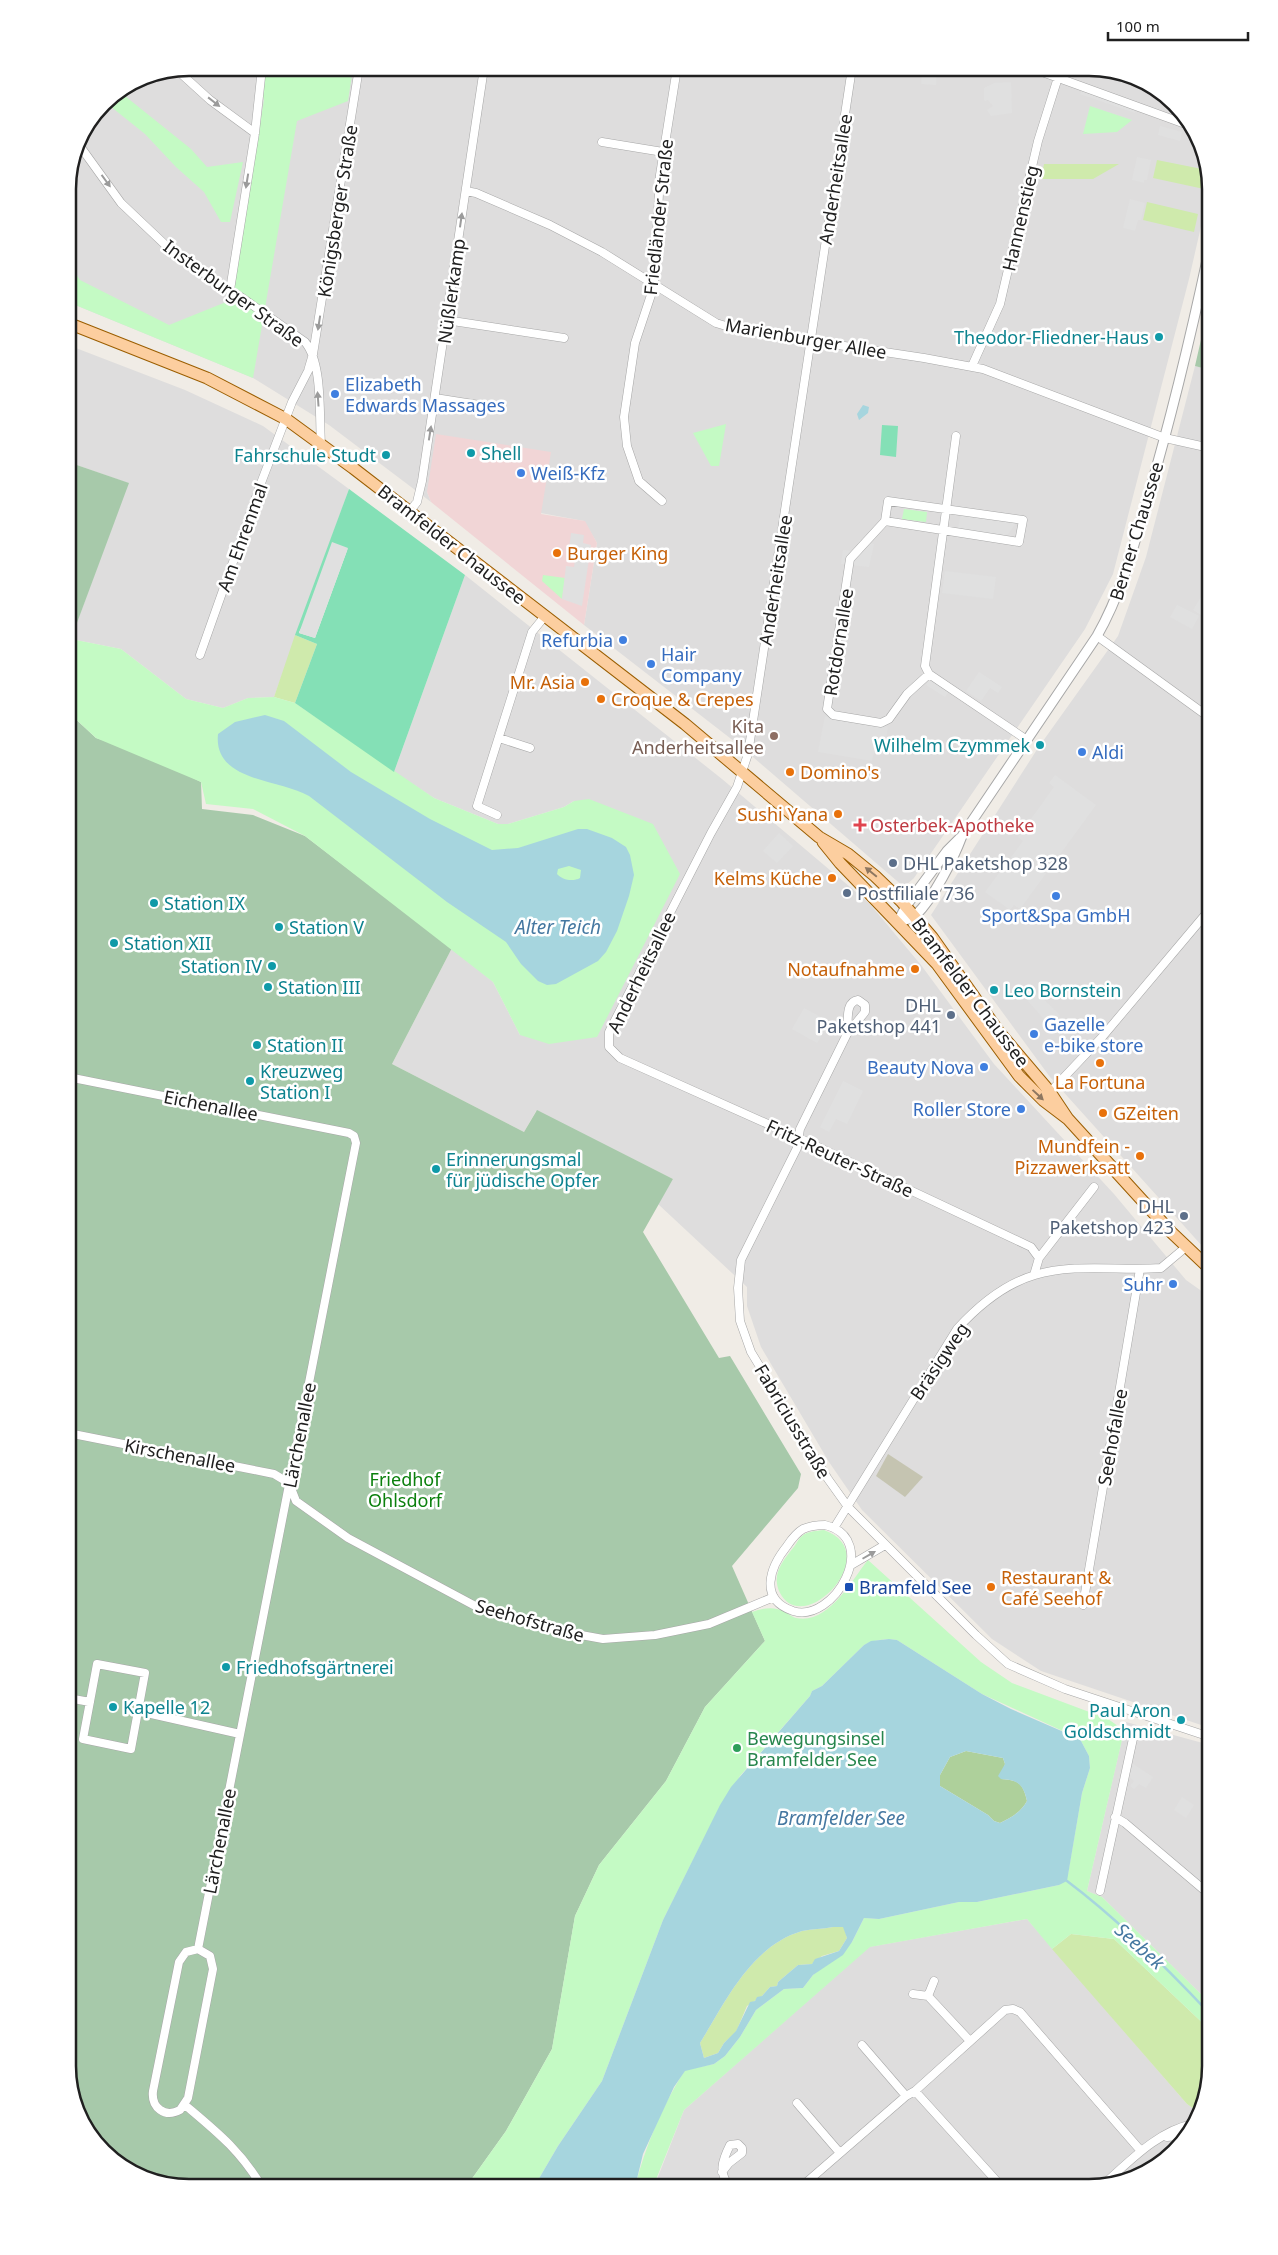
<svg xmlns="http://www.w3.org/2000/svg" width="1278" height="2255" viewBox="0 0 1278 2255" font-family="'Noto Sans',sans-serif">
<style>
.residential{fill:#dedddd}
.commercial{fill:#f1d5d6}
.construction{fill:#c5c4b1}
.grass{fill:#cfeaac}
.forest{fill:#aed09b}
.cemetery{fill:#a7c9aa}
.park{fill:#c4fac4}
.pitch{fill:#84e0b6;fill-rule:evenodd}
.parking{fill:#e0e0e0}
.water{fill:#a6d5de;fill-rule:evenodd}
.lines{fill:none;stroke-linecap:round;stroke-linejoin:round}
.stream{stroke:#a6d5de;stroke-width:2.5}
.minor-casing{stroke:#a7a7a7;stroke-width:9}
.tertiary-casing{stroke:#a7a7a7;stroke-width:11}
.primary-casing{stroke:#9b5e00;stroke-width:13}
.minor{stroke:#fff;stroke-width:8}
.tertiary{stroke:#fff;stroke-width:9}
.primary{stroke:#fcce9f;stroke-width:11}
.oneway{fill:#9b9b9b}
.oneway2{fill:#8e7760}
.culture-dot{fill:#0f9aa8;stroke:#fff;stroke-width:2}
.shop-dot{fill:#3f7fe0;stroke:#fff;stroke-width:2}
.food-dot{fill:#e8710a;stroke:#fff;stroke-width:2}
.education-dot{fill:#8d6e63;stroke:#fff;stroke-width:2}
.health-dot{fill:#e0444e;stroke:#fff;stroke-width:2}
.service-dot{fill:#5c6f8a;stroke:#fff;stroke-width:2}
.transit-dot{fill:#1a4fb4;stroke:#fff;stroke-width:2}
.leisure-dot{fill:#2e9e5b;stroke:#fff;stroke-width:2}
.labels{text-anchor:middle;dominant-baseline:central;stroke-width:5;stroke-linejoin:round;paint-order:stroke}
.street-label{font-size:18px;fill:#202020;stroke:#fff}
.culture-label{font-size:18px;fill:#0d838f;stroke:#fff;text-anchor:start}
.shop-label{font-size:18px;fill:#366cbe;stroke:#fff;text-anchor:start}
.food-label{font-size:18px;fill:#c56008;stroke:#fff;text-anchor:start}
.education-label{font-size:18px;fill:#785e54;stroke:#fff;text-anchor:end}
.health-label{font-size:18px;fill:#be3a42;stroke:#fff;text-anchor:start}
.service-label{font-size:18px;fill:#4e5e75;stroke:#fff;text-anchor:start}
.park-label{font-size:18px;fill:#0b800d;stroke:#fff}
.transit-label{font-size:18px;fill:#164399;stroke:#fff;text-anchor:start}
.leisure-label{font-size:18px;fill:#27864d;stroke:#fff;text-anchor:start}
.water-label{font-size:19px;font-style:italic;fill:#4578a1;stroke:#fff}
.rim{fill:none;stroke:#202020;stroke-width:2.5}
</style>
<rect width="100%" height="100%" fill="#f0ece6"/>
<!-- residential -->
<path class="residential" d="M189,68H1097L1163,92L1201,142L1210,187L1189,279L1113,574L1085,629L914,878L904,887L739,745L584,625L597,543L584,521L427,492L431,502L329,425L253,378L68,302V181L77,142L103,103L143,77Z
M68,345L185,390L263,426L349,489L274,697L248,698L223,708L186,699L121,649L71,639L128,483L68,462Z
M1195,366L1210,370V1253L1203,1247L1050,1077L931,915L1038,748L1118,636L1146,557Z
M465,575L722,779L869,903L921,965L994,1064L1114,1194L1186,1280L1210,1297V1728L1041,1671L992,1639L862,1510L829,1462L761,1347L747,1306V1287L658,1204L673,1179L536,1111L524,1132L392,1064L452,948L493,982L520,1035L574,801L564,807L508,824H498L434,798L394,772Z
M1126,1722L1210,1745V2003L1102,1897L1087,1891Z
M1027,1919L1187,2104L1197,2111L1190,2133L1136,2178L1089,2187H654L684,2110L869,1947Z"/>
<!-- commercial -->
<path class="commercial" d="M436,434L551,452L541,514L585,521L597,543L584,625L431,502L427,492Z"/>
<!-- construction -->
<path class="construction" d="M888,1454L923,1477L905,1497L876,1476Z"/>
<!-- grass -->
<path class="grass" d="M1157,160L1207,170L1204,189L1153,178Z
M1044,164H1119L1093,179H1041Z
M1147,202L1198,214L1194,232L1143,220Z
M295,635L317,644L295,703L274,697Z
M833,1927H844L847,1938L839,1951L822,1956L812,1964L798,1965L778,1982L777,1986L770,1987L762,1996L747,2006L736,2032L724,2043L718,2053L704,2058L700,2043C726,2001 751,1946 802,1931C812,1929 823,1929 833,1927Z
M1071,1934L1114,1939L1210,2030V2066L1197,2111L1187,2104L1052,1949Z"/>
<!-- forest -->
<path class="forest" d="M966,1751L1003,1758L1005,1764L1001,1779C1018,1780 1023,1783 1027,1801C1022,1811 1010,1819 1000,1823L994,1821L988,1815L940,1786V1775L950,1757Z"/>
<!-- cemetery -->
<path class="cemetery" d="M1210,300V370L1195,366Z
M68,462L129,483L71,639L68,641Z
M68,712L96,738L143,753L201,782L202,809L253,815L305,836L452,948L392,1064L524,1132L537,1110L673,1179L643,1232L719,1358L730,1356L801,1474L798,1488L732,1566L765,1641L705,1707L666,1781L599,1865L575,1916L552,2049L506,2131L466,2187H181L121,2167L77,2113L68,2066Z"/>
<!-- park -->
<path class="park" d="M255,68H353L348,101L297,121L253,378L68,302V262L80,280L169,325L231,300L264,100Z
M120,92L191,149L207,167L243,162L230,222H221L204,192L176,167L145,134L105,102Z
M1090,106L1132,120L1117,132L1083,134Z
M726,424L719,466H711L693,433Z
M904,509L927,512L926,522L902,519Z
M543,575L565,578L562,599L542,581Z
M71,639L121,649L186,699L223,708L248,698L274,697L295,703L434,798L498,824H508L564,807L574,801L589,799L653,824L680,874L597,1037L549,1044L520,1035L493,982L305,836L253,809L206,804L201,782L96,738L68,712V641Z
M824,1530C886,1552 804,1639 780,1593C771,1575 782,1562 793,1548C796,1545 798,1539 802,1536C808,1531 816,1531 824,1530Z
M868,1560L981,1662L1012,1683L1108,1719L1118,1726L1122,1740L1087,1891L1102,1897L1210,2003V2030L1114,1939L1071,1934L1052,1949L1027,1919L870,1947L684,2110L653,2187H635C645,2147 662,2106 685,2070L714,2064L725,2056L740,2037L756,2010L784,1989L803,1988L813,1975L852,1942L864,1918L879,1919L959,1902H977L1059,1885L1068,1874L1082,1793L1090,1768L1089,1756L1080,1739L982,1694L897,1640C887,1638 873,1640 864,1645L822,1686L812,1691L810,1696L740,1776L703,1840L663,1920L602,2081L558,2146L534,2187H466L506,2131L552,2049L575,1916L599,1865L666,1781L705,1707L765,1641L752,1612C763,1608 774,1606 786,1612C789,1614 792,1617 796,1618C828,1625 851,1581 868,1560Z"/>
<!-- pitch -->
<path class="pitch" d="M882,425L898,426L896,457L880,455Z
M349,489L465,575L394,772L295,703L317,644L295,635ZM348,548L315,638L299,633V632Z"/>
<!-- parking -->
<path class="parking" d="M922,68H937L936,85L921,84Z
M1011,82L1012,113L991,116L987,110L993,106L988,100L985,101L984,100V88L994,83Z
M1082,90L1136,110L1135,113L1080,94Z
M1160,126L1182,132L1180,141L1158,135Z
M1137,157L1151,160L1147,180H1144V183L1132,180Z
M1130,199L1145,203L1141,220H1138L1135,231L1123,228Z
M961,514L1016,523L1006,537L958,529Z
M571,533L584,535L583,543L591,545L582,606L562,599L566,566L574,567L576,551L569,549Z
M859,540L874,544L869,567L841,564L843,550L856,551Z
M332,542L348,548L315,638L299,633Z
M1210,543V575L1200,569Z
M945,571L996,577L993,599L942,593Z
M1210,582V617L1209,620L1193,610Z
M1177,605L1199,616L1192,629L1170,617Z
M979,672L1002,687L998,693L990,688L981,701L966,691Z
M930,679L949,691L945,697L926,685Z
M825,716L888,727L883,755L874,753L872,761L818,752Z
M1055,775L1096,805L1020,909L1014,905L1010,910L985,892L1023,841L1018,837L1054,787L1049,783Z
M779,833L793,846L777,863L763,851Z
M1036,992L1060,1015L1050,1026L1028,1001Z
M804,1008L830,1022L817,1043L792,1029Z
M843,1081L863,1091L847,1124L836,1119L829,1132L820,1127Z
M1133,1764L1153,1777L1146,1788L1139,1784L1134,1789L1130,1786L1134,1781L1128,1776Z
M1182,1797L1194,1805L1186,1818L1174,1810Z"/>
<!-- water -->
<path class="water" d="M863,405L869,407L868,413L859,420L857,414Z
M265,715L284,721L351,772L430,819L492,850L518,848L578,829H587L612,838L626,847L630,855L634,875L629,896L617,931L606,952L598,961L556,984L547,985L538,981L521,964L506,942L447,902L309,796C280,779 213,782 218,734L235,722ZM569,866L581,870L580,878C573,882 562,880 557,874L558,869Z
M889,1639L897,1640L982,1694L1011,1709L1080,1739L1089,1756L1090,1768L1082,1793L1067,1881L1059,1885L977,1902H959L879,1919L864,1918L852,1942L843,1955L813,1975L803,1988L784,1989L756,2010L740,2037L725,2056L714,2064L685,2071L674,2087L643,2154L635,2187H534L558,2146L602,2081L663,1920L720,1805L731,1787L810,1696L812,1691L822,1686L864,1645L871,1641ZM966,1751L1003,1758L1005,1764L998,1776L1001,1779C1017,1780 1023,1783 1027,1801C1022,1811 1010,1819 1000,1823L994,1821L988,1815L940,1786V1775L950,1757ZM833,1927H843L847,1938L839,1951L815,1959L812,1964L798,1965L778,1982L777,1986L770,1987L762,1996L757,1997L755,2001L750,2002L736,2031L724,2043L718,2053L704,2058L700,2043C726,2001 751,1946 802,1931C812,1929 823,1929 833,1927Z"/>
<g class="lines">
<!-- stream -->
<path class="stream" d="M1067,1881C1119,1920 1166,1967 1210,2014"/>
<!-- minor casing -->
<g class="minor-casing">
<path id="minor" d="M852,68L748,754L737,787L711,833L609,1032V1047L620,1058L799,1138L1031,1247L1039,1258L1034,1275
M1031,68L1188,125
M177,70L210,100L255,133
M77,142L121,203L177,256L241,297L305,342C323,363 319,416 321,444
M602,142L663,152
M466,191L476,193L550,225L602,252L716,323L739,330L924,358L983,369L1165,438L1210,448
M230,290L255,133L262,68
M446,320L564,338
M972,366L1000,304L1038,141L1061,68
M435,398L492,407
M956,436L925,666L929,674L1027,740
M662,501L639,481L627,446L624,417L635,343L654,286L660,175L677,68
M888,501L1023,520L1019,542L885,521Z
M410,511L417,502L422,481L484,68
M885,521L850,559L827,709L833,715L881,723L889,719L907,694L929,674
M1097,636L1210,718
M200,655L261,483L292,402L308,371L313,354L359,68
M499,738L530,748
M497,815L477,806L532,632L545,616
M858,1000L865,1005V1012L847,1034C849,1023 844,1002 858,1000Z
M847,1034L800,1129L797,1148L741,1260L738,1288L740,1321L751,1352L828,1479L848,1507L976,1635L1008,1664L1065,1689L1210,1737
M68,1077L349,1133L354,1136L356,1143L198,1949
M1050,1092L1103,1036L1210,909
M1039,1258L1094,1187
M68,1433L274,1474L289,1483
M289,1483L296,1501L348,1538L479,1608L559,1631L603,1639L655,1635L709,1624L774,1597
M825,1525C882,1539 834,1624 793,1611C758,1599 770,1567 787,1546C791,1540 796,1533 803,1529C810,1526 817,1525 825,1525Z
M834,1528L957,1329C978,1306 1004,1284 1035,1275C1074,1263 1120,1271 1161,1268L1186,1247
M851,1565L885,1545
M1083,1605L1140,1269
M97,1664L145,1673L131,1749L83,1739Z
M68,1698L90,1702
M138,1711L240,1734
M1115,1817L1125,1823L1210,1895
M1100,1891L1134,1734
M198,1949L210,1956L213,1969L188,2098L180,2110C165,2118 151,2108 153,2091L179,1962L186,1952Z
M934,1981L928,1996L970,2041
M913,1994L928,1996
M862,2045L906,2096
M915,2091L1002,2187
M797,2103L840,2153
M185,2105C217,2132 240,2150 262,2187
M1167,2137L1189,2135
M722,2172L729,2163L742,2153V2148L738,2144L730,2145C722,2161 718,2173 730,2187
M811,2179L819,2187
M1104,2184C1130,2161 1158,2131 1193,2124
M801,2187L906,2096L915,2091L1005,2010L1013,2009L1020,2012L1141,2151"/>
</g>
<!-- tertiary casing -->
<g class="tertiary-casing">
<path id="tertiary" d="M898,922C904,920 913,919 916,915C934,897 953,860 962,836L1097,636C1122,592 1134,545 1148,497C1172,415 1192,331 1210,246
M898,922L906,906L947,851L960,838"/>
</g>
<!-- primary casing -->
<g class="primary-casing">
<path id="primary" d="M68,323L207,378L286,419L353,468L685,724L819,837L848,854L875,876L901,901L932,937L999,1032L1050,1092L1068,1119
M823,842L840,863L937,964L1019,1076L1043,1100L1068,1119L1171,1232L1210,1269"/>
</g>
<!-- minor -->
<use href="#minor" class="minor"/>
<!-- tertiary -->
<use href="#tertiary" class="tertiary"/>
<!-- primary -->
<use href="#primary" class="primary"/>
</g>
<!-- one-way arrows -->
<defs><path id="oneway-solid" d="M-6-.8H1V-3.2L6.5 0L1 3.2V.8H-6Z" transform="scale(1.25)"/></defs>
<g class="oneway">
<use href="#oneway-solid" transform="translate(214 102) rotate(38)"/>
<use href="#oneway-solid" transform="translate(106 181) rotate(54)"/>
<use href="#oneway-solid" transform="translate(247 181) rotate(99)"/>
<use href="#oneway-solid" transform="translate(461 220) rotate(-82)"/>
<use href="#oneway-solid" transform="translate(319 323) rotate(99)"/>
<use href="#oneway-solid" transform="translate(318 399) rotate(-94)"/>
<use href="#oneway-solid" transform="translate(430 433) rotate(-81)"/>
<use href="#oneway-solid" transform="translate(869 1555) rotate(-30)"/>
</g>
<g class="oneway2">
<use href="#oneway-solid" transform="translate(871 872) rotate(-141)"/>
<use href="#oneway-solid" transform="translate(1038 1095) rotate(43)"/>
</g>
<!-- markers -->
<g class="culture-dot">
<circle cx="1159" cy="337" r="5"/>
<circle cx="471" cy="453" r="5"/>
<circle cx="386" cy="455" r="5"/>
<circle cx="1040" cy="745" r="5"/>
<circle cx="154" cy="903" r="5"/>
<circle cx="279" cy="927" r="5"/>
<circle cx="114" cy="943" r="5"/>
<circle cx="272" cy="966" r="5"/>
<circle cx="268" cy="987" r="5"/>
<circle cx="994" cy="990" r="5"/>
<circle cx="257" cy="1045" r="5"/>
<circle cx="250" cy="1081" r="5"/>
<circle cx="436" cy="1169" r="5"/>
<circle cx="226" cy="1667" r="5"/>
<circle cx="113" cy="1707" r="5"/>
<circle cx="1181" cy="1720" r="5"/>
</g>
<g class="shop-dot">
<circle cx="335" cy="394" r="5"/>
<circle cx="521" cy="473" r="5"/>
<circle cx="623" cy="640" r="5"/>
<circle cx="651" cy="664" r="5"/>
<circle cx="1082" cy="752" r="5"/>
<circle cx="1056" cy="896" r="5"/>
<circle cx="1034" cy="1034" r="5"/>
<circle cx="984" cy="1067" r="5"/>
<circle cx="1021" cy="1109" r="5"/>
<circle cx="1173" cy="1284" r="5"/>
</g>
<g class="food-dot">
<circle cx="557" cy="553" r="5"/>
<circle cx="585" cy="682" r="5"/>
<circle cx="601" cy="699" r="5"/>
<circle cx="790" cy="772" r="5"/>
<circle cx="838" cy="814" r="5"/>
<circle cx="832" cy="878" r="5"/>
<circle cx="915" cy="969" r="5"/>
<circle cx="1100" cy="1063" r="5"/>
<circle cx="1103" cy="1113" r="5"/>
<circle cx="1140" cy="1156" r="5"/>
<circle cx="991" cy="1587" r="5"/>
</g>
<circle class="education-dot" cx="774" cy="736" r="5"/>
<path class="health-dot" d="M857.5 817.5h5v5h5v5h-5v5h-5v-5h-5v-5h5z"/>
<g class="service-dot">
<circle cx="893" cy="863" r="5"/>
<circle cx="847" cy="893" r="5"/>
<circle cx="951" cy="1015" r="5"/>
<circle cx="1184" cy="1216" r="5"/>
</g>
<rect class="transit-dot" x="844" y="1582" width="10" height="10" rx="2.5"/>
<circle class="leisure-dot" cx="737" cy="1748" r="5"/>
<g class="labels">
<!-- street labels -->
<g class="street-label">
<text transform="translate(835 179) rotate(-81)">Anderheitsallee</text>
<text transform="translate(337 211) rotate(-81)">Königsberger Straße</text>
<text transform="translate(658 217) rotate(-84)">Friedländer Straße</text>
<text transform="translate(1020 218) rotate(-77)">Hannenstieg</text>
<text transform="translate(451 291) rotate(-82)">Nüßlerkamp</text>
<text transform="translate(234 293) rotate(36)">Insterburger Straße</text>
<text transform="translate(806 338) rotate(10)">Marienburger Allee</text>
<text transform="translate(1136 531) rotate(-73)">Berner Chaussee</text>
<text transform="translate(242 537) rotate(-70)">Am Ehrenmal</text>
<text transform="translate(452 544) rotate(38)">Bramfelder Chaussee</text>
<text transform="translate(775 580) rotate(-81)">Anderheitsallee</text>
<text transform="translate(838 642) rotate(-81)">Rotdornallee</text>
<text transform="translate(641 972) rotate(-64)">Anderheitsallee</text>
<text transform="translate(971 992) rotate(53)">Bramfelder Chaussee</text>
<text transform="translate(211 1105) rotate(11)">Eichenallee</text>
<text transform="translate(840 1158) rotate(25)">Fritz-Reuter-Straße</text>
<text transform="translate(939 1361) rotate(-56)">Bräsigweg</text>
<text transform="translate(793 1421) rotate(59)">Fabriciusstraße</text>
<text transform="translate(299 1435) rotate(-79)">Lärchenallee</text>
<text transform="translate(1112 1437) rotate(-80)">Seehofallee</text>
<text transform="translate(180 1455) rotate(11)">Kirschenallee</text>
<text transform="translate(530 1620) rotate(16)">Seehofstraße</text>
<text transform="translate(219 1841) rotate(-79)">Lärchenallee</text>
</g>
<!-- culture labels -->
<g class="culture-label">
<text x="1149" y="337" text-anchor="end">Theodor-Fliedner-Haus</text>
<text x="481" y="453">Shell</text>
<text x="376" y="455" text-anchor="end">Fahrschule Studt</text>
<text x="1030" y="745" text-anchor="end">Wilhelm Czymmek</text>
<text x="164" y="903">Station IX</text>
<text x="289" y="927">Station V</text>
<text x="124" y="943">Station XII</text>
<text x="262" y="966" text-anchor="end">Station IV</text>
<text x="278" y="987">Station III</text>
<text x="1004" y="990">Leo Bornstein</text>
<text x="267" y="1045">Station II</text>
<text x="260" y="1071">Kreuzweg<tspan x="260" dy="21">Station I</tspan></text>
<text x="446" y="1159">Erinnerungsmal<tspan x="446" dy="21">für jüdische Opfer</tspan></text>
<text x="236" y="1667">Friedhofsgärtnerei</text>
<text x="123" y="1707">Kapelle 12</text>
<text x="1171" y="1710" text-anchor="end">Paul Aron<tspan x="1171" dy="21">Goldschmidt</tspan></text>
</g>
<!-- shop labels -->
<g class="shop-label">
<text x="345" y="384">Elizabeth<tspan x="345" dy="21">Edwards Massages</tspan></text>
<text x="531" y="473">Weiß-Kfz</text>
<text x="613" y="640" text-anchor="end">Refurbia</text>
<text x="661" y="654">Hair<tspan x="661" dy="21">Company</tspan></text>
<text x="1092" y="752">Aldi</text>
<text x="1056" y="915" text-anchor="middle">Sport&amp;Spa GmbH</text>
<text x="1044" y="1024">Gazelle<tspan x="1044" dy="21">e-bike store</tspan></text>
<text x="974" y="1067" text-anchor="end">Beauty Nova</text>
<text x="1011" y="1109" text-anchor="end">Roller Store</text>
<text x="1163" y="1284" text-anchor="end">Suhr</text>
</g>
<!-- food labels -->
<g class="food-label">
<text x="567" y="553">Burger King</text>
<text x="575" y="682" text-anchor="end">Mr. Asia</text>
<text x="611" y="699">Croque &amp; Crepes</text>
<text x="800" y="772">Domino's</text>
<text x="828" y="814" text-anchor="end">Sushi Yana</text>
<text x="822" y="878" text-anchor="end">Kelms Küche</text>
<text x="905" y="969" text-anchor="end">Notaufnahme</text>
<text x="1100" y="1082" text-anchor="middle">La Fortuna</text>
<text x="1113" y="1113">GZeiten</text>
<text x="1130" y="1146" text-anchor="end">Mundfein -<tspan x="1130" dy="21">Pizzawerksatt</tspan></text>
<text x="1001" y="1577">Restaurant &amp;<tspan x="1001" dy="21">Café Seehof</tspan></text>
</g>
<!-- education labels -->
<g class="education-label">
<text x="764" y="726">Kita<tspan x="764" dy="21">Anderheitsallee</tspan></text>
</g>
<!-- health labels -->
<g class="health-label">
<text x="870" y="825">Osterbek-Apotheke</text>
</g>
<!-- service labels -->
<g class="service-label">
<text x="903" y="863">DHL Paketshop 328</text>
<text x="857" y="893">Postfiliale 736</text>
<text x="941" y="1005" text-anchor="end">DHL<tspan x="941" dy="21">Paketshop 441</tspan></text>
<text x="1174" y="1206" text-anchor="end">DHL<tspan x="1174" dy="21">Paketshop 423</tspan></text>
</g>
<!-- park labels -->
<g class="park-label">
<text x="405" y="1479">Friedhof<tspan x="405" dy="21">Ohlsdorf</tspan></text>
</g>
<!-- transit labels -->
<g class="transit-label">
<text x="859" y="1587">Bramfeld See</text>
</g>
<!-- leisure labels -->
<g class="leisure-label">
<text x="747" y="1738">Bewegungsinsel<tspan x="747" dy="21">Bramfelder See</tspan></text>
</g>
<!-- water labels -->
<g class="water-label">
<text x="558" y="927">Alter Teich</text>
<text x="841" y="1818">Bramfelder See</text>
<text transform="translate(1140 1946) rotate(42)">Seebek</text>
</g>
</g>
<!-- crop -->
<path d="M0 0H1278V2255H0ZM189 76H1089A113 113 0 0 1 1202 189V2066A113 113 0 0 1 1089 2179H189A113 113 0 0 1 76 2066V189A113 113 0 0 1 189 76Z" fill="#fff" fill-rule="evenodd"/>
<path class="rim" d="M189 76H1089A113 113 0 0 1 1202 189V2066A113 113 0 0 1 1089 2179H189A113 113 0 0 1 76 2066V189A113 113 0 0 1 189 76Z"/>
<!-- scale -->
<path d="M1108 32v8h140v-8" fill="none" stroke="#202020" stroke-width="2.5"/>
<text x="1116" y="32" font-size="15" fill="#202020" stroke="#ffffff" stroke-width="4" paint-order="stroke">100 m</text>
</svg>
